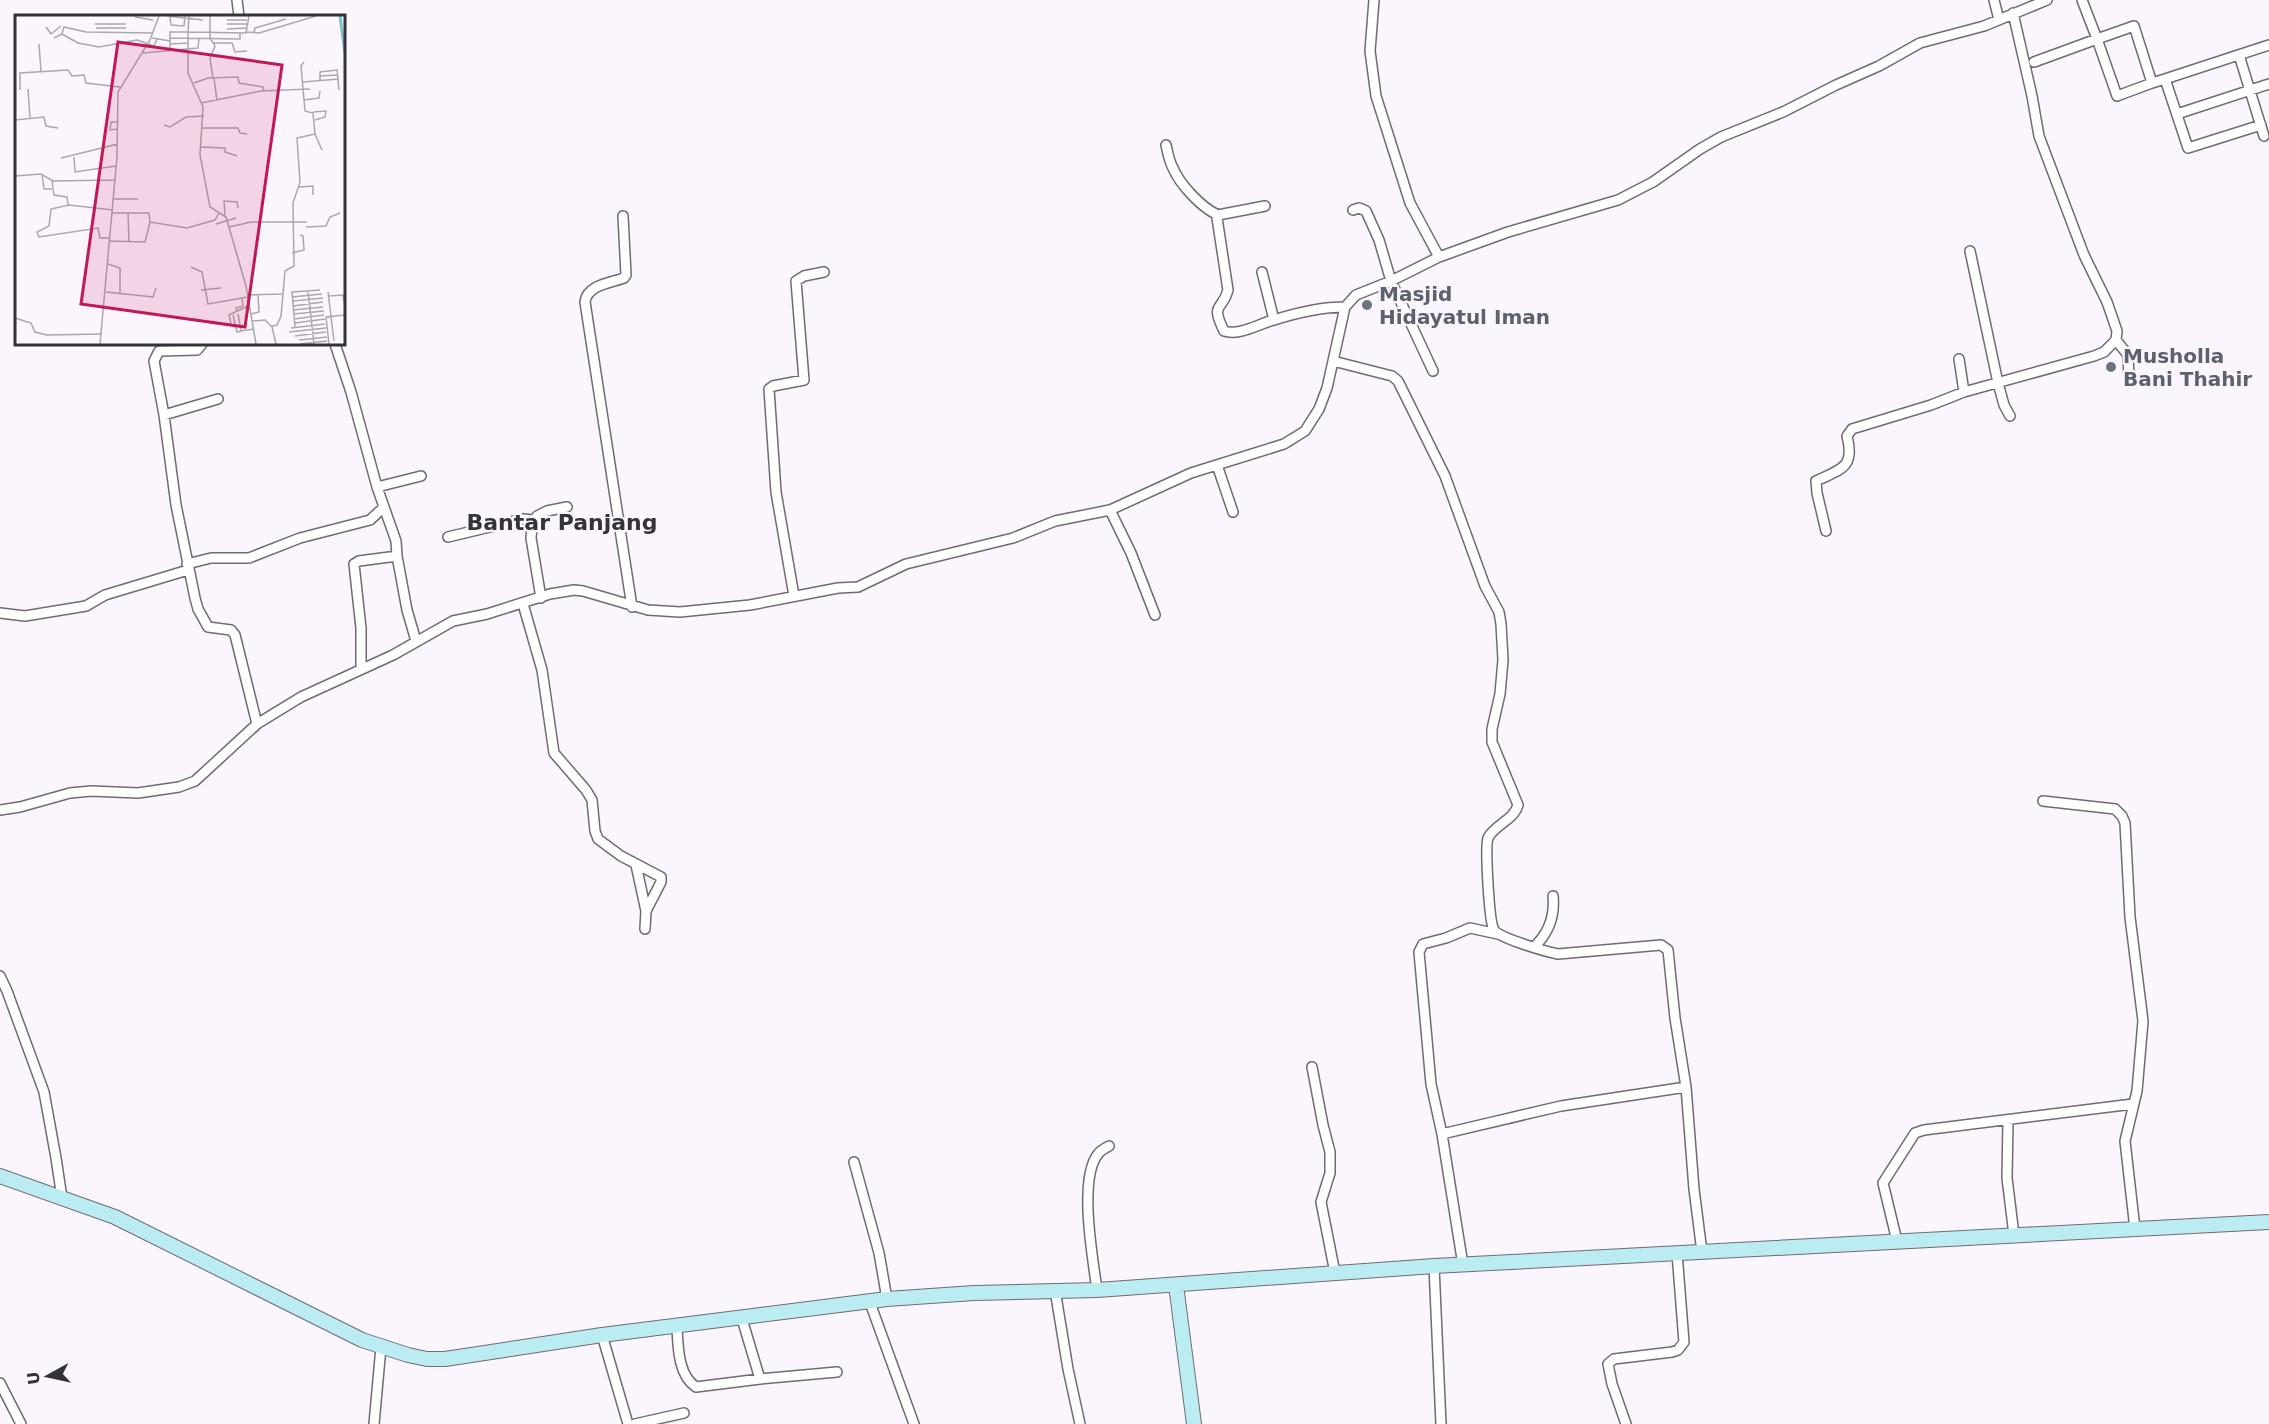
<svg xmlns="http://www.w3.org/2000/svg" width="2269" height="1424" viewBox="0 0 2269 1424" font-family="'DejaVu Sans',sans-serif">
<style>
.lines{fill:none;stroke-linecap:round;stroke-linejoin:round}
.street-casing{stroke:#706a74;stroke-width:12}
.secondary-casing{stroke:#706a74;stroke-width:16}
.street{stroke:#fff;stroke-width:9}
.secondary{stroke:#baecf1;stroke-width:14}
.worship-dot{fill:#6b7280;stroke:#fbf5fe;stroke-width:2}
.labels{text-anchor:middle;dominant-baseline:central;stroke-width:4.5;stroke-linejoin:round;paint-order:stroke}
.worship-label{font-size:20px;font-weight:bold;fill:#5b616d;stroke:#fbf5fe;text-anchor:start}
.quarter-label{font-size:22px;font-weight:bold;fill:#363338;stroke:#fbf5fe}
.inset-river{fill:none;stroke:#77c4cb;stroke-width:3}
.inset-road{fill:none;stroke:#aca7af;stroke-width:1.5}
.view{fill:#c2185b;fill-opacity:0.15;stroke:#c2185b;stroke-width:3}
.inset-edge{fill:none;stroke:#363338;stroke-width:3}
</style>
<rect width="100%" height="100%" fill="#fbf5fe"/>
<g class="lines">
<!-- street casing -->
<g class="street-casing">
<path id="street" d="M237,0L239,16
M1374,0L1370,51L1376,96L1410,203L1439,257
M1994,0L1999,20
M2082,0L2097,39L2134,26L2152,83L2165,79L2188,148L2261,125
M2239,55L2264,136
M2034,62L2097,39L2117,96L2152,83
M2165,79L2269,45
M2177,114L2269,84
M1166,145C1168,153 1169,161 1173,168C1180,185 1202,208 1218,215
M1265,206L1218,215L1217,218L1228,290C1222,312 1210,302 1224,331C1240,336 1258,324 1274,320C1296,313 1322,307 1345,307
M1353,210L1359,208L1366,211L1379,240L1391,281L1433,371
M623,216L626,275L624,278C610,283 587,285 585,302L632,607
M1970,251L1998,383L2004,405L2010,416
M1262,272L1274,320
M2116,340L2128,355L2129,376
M202,344L197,350L159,351L154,361L164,415L176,505L195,598L198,609L208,627L231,630L235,635L257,724
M335,344L351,392L377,487L396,541L397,556L407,610L416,641
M1959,359L1964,392
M1333,361L1392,376L1398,381L1445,476L1485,586L1499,612L1501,624L1503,660L1500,694L1492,729V742L1518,805C1514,820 1494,825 1488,838C1485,847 1489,922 1494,930C1499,938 1547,952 1558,954L1661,945L1668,950L1675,1018L1686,1087L1694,1189L1702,1252
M164,415L218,399
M1217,465L1233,512
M377,487L421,476
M1110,510L1131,553L1155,615
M1826,531L1817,493L1816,481C1842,469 1855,467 1847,436L1852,429L1931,405L1964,392L2094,356L2104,352L2116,340L2117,331L2107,302L2084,255L2039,136L2032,96L2013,13
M448,537L523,519L534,520
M187,564L211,558H249L300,538L370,520L384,507
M794,596L776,492L769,389L773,386L804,380L796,281L804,276L824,272
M541,598L531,538L532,528L537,516L547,511L567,507
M523,604L542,670L554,753L586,790L592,800L595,831L598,839L621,856L661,877V882L646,911L645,929
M0,613L25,616L86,606L105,595L188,570
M361,668V628L354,564L359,561L397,556
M2043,801L2115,809L2122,816L2125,823L2130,917L2143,1021L2137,1091L2125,1141L2135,1229
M0,810L20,807L70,793L91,791L138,793L179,787L195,781L257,724L301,697L393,655L453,621L487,614L550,594L574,590L583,591L648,610L680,612L750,605L838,588L858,587L906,564L1013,538L1055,521L1110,510L1191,473L1284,444L1305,431L1319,409L1327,388L1345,307L1356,295L1391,281L1439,257L1508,232L1618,200L1653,182L1700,149L1721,137L1783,112L1836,85L1879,66L1920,43L1984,26L2047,0
M636,865L646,911
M1534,947C1549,933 1555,917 1553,896
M0,976L7,991L44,1092L56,1158L62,1198
M1312,1067L1323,1125L1330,1152V1173L1321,1202L1335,1273
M2008,1120L2007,1178L2014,1235
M1442,1134L1561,1106L1686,1087
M854,1162L879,1253L887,1299
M1897,1241L1883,1183L1915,1133L1924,1130L2133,1104
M1463,1265L1442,1134L1431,1084L1419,952L1423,944L1446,938L1470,928L1498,934
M1434,1266L1441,1424
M1055,1290L1068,1369L1080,1424
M1097,1290C1093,1259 1078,1179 1098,1154C1101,1150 1105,1148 1109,1146
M869,1300L914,1424
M677,1327C678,1347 678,1375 696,1387L760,1379L742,1319
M602,1335L628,1424
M760,1379L837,1372
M0,1383L21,1424
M374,1424L381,1347
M635,1424L684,1413
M1626,1424L1612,1384L1608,1364L1614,1359L1672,1352L1678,1350L1684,1342L1677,1253"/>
</g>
<!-- secondary casing -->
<g class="secondary-casing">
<path id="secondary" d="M0,1176L115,1217L362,1340L408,1355L427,1359H445L602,1335L887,1299L974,1293L1097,1290L1434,1266L2269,1222
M1176,1285L1194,1424"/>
</g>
<!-- street -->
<use href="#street" class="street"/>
<!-- secondary -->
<use href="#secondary" class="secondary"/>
</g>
<!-- markers -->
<g class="worship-dot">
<circle cx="1367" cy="305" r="6"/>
<circle cx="2111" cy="367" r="6"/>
</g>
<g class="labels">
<!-- worship labels -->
<g class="worship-label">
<text x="1379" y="294">Masjid<tspan x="1379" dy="23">Hidayatul Iman</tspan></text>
<text x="2123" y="356">Musholla<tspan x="2123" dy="23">Bani Thahir</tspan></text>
</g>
<!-- quarter labels -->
<g class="quarter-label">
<text x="562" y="522">Bantar Panjang</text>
</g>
</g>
<!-- overview -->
<g transform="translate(15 15)">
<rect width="330" height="330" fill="#fbf5fe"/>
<path class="inset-river" d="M325,1L330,38"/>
<path class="inset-road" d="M152,1L188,5M195,1V23L200,31L195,43L198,63M234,1L231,18L173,17V58L188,92L185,140L195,192L211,202L231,271L241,329M120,2L138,5M155,2L156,10L169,11L170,1M212,5H232M80,9H111M212,9H232M31,12L36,19L46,11M81,13H111M212,14L232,13M231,17L244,18L301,1M239,18L240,13L271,4M47,19L63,28L84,32L122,25L139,31L142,24M39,23L47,19L49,12L71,17L138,18M137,23L155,26M155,23L225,24V18M198,28H217L220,37L232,36M24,29L26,57M155,29L173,28M155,34V17H173L174,1M128,38L183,33L184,23M289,47L286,51L290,96L298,98L300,119L307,135M305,61L323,60M199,63L202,86M305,65V57L322,55L324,75M288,67L324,64M179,68L193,63L223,62L224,68L248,72L249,76M13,74L15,103M5,75V58L53,55L57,61L69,60L71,68L105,72M289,85L304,83L305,76M186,88L246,76L295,74M298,97L311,96L310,102L300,105M0,105L29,102L31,111L43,113M149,110L155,112L171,102L189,101M187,113H223L225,118L232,119M103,114L95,115L96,107H103M185,132L210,133V137L222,141M59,142L60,157L101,151M46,143L103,129M27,159L29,174H37M0,161L26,159L38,166L100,165M37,166L39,180L52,182L53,190M284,172L298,171V180M98,184H123M97,198H134L135,207M113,198L114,227M210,200L209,186L222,187L223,193M201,209L221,203M214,212L236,207H292M291,212L311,211L315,202L325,198M95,223H85L83,213L24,222L22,217L34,211L36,194L54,190L98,195M95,226L130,227L135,207L172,213L200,205L204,198M277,238L289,235L288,221L285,220M93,249L105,253V278M176,252L187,257L193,289L233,282M186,275L206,273M293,276L299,329M91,277L138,282L141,273M313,277L319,326M232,280L268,279L270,256L279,251L278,188L285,167L282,123L300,119M314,281L328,280L330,291M277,282L307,279M278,286L308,283M278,291L308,287M278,295L308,292M222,297L221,293L228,291L227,284M223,299L226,316L239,314M236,299L244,297L243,280M279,299L309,296M218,300L222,317L226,316M0,303L16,308L20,317L32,320L87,319M279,304L309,300M238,306L250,305L257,312L261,329M280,308L310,304M216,309L214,300L235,290M257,311L262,310L266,301L268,279M280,312L277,277L305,275M276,313L310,309M274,317L311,313M280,321L311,317M284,325L312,322M85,329L102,142L103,77L135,25L144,1M285,329L312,326M314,329L311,302L330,300"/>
<path class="view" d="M103,27L267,50L230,312L66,289Z"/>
<rect width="330" height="330" class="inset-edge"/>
</g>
<!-- north arrow -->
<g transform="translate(48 1376) rotate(262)" stroke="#fbf5fe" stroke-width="4.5" paint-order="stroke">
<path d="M0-4.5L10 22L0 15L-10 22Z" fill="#363338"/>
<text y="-9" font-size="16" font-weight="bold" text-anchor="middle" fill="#363338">U</text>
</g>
</svg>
